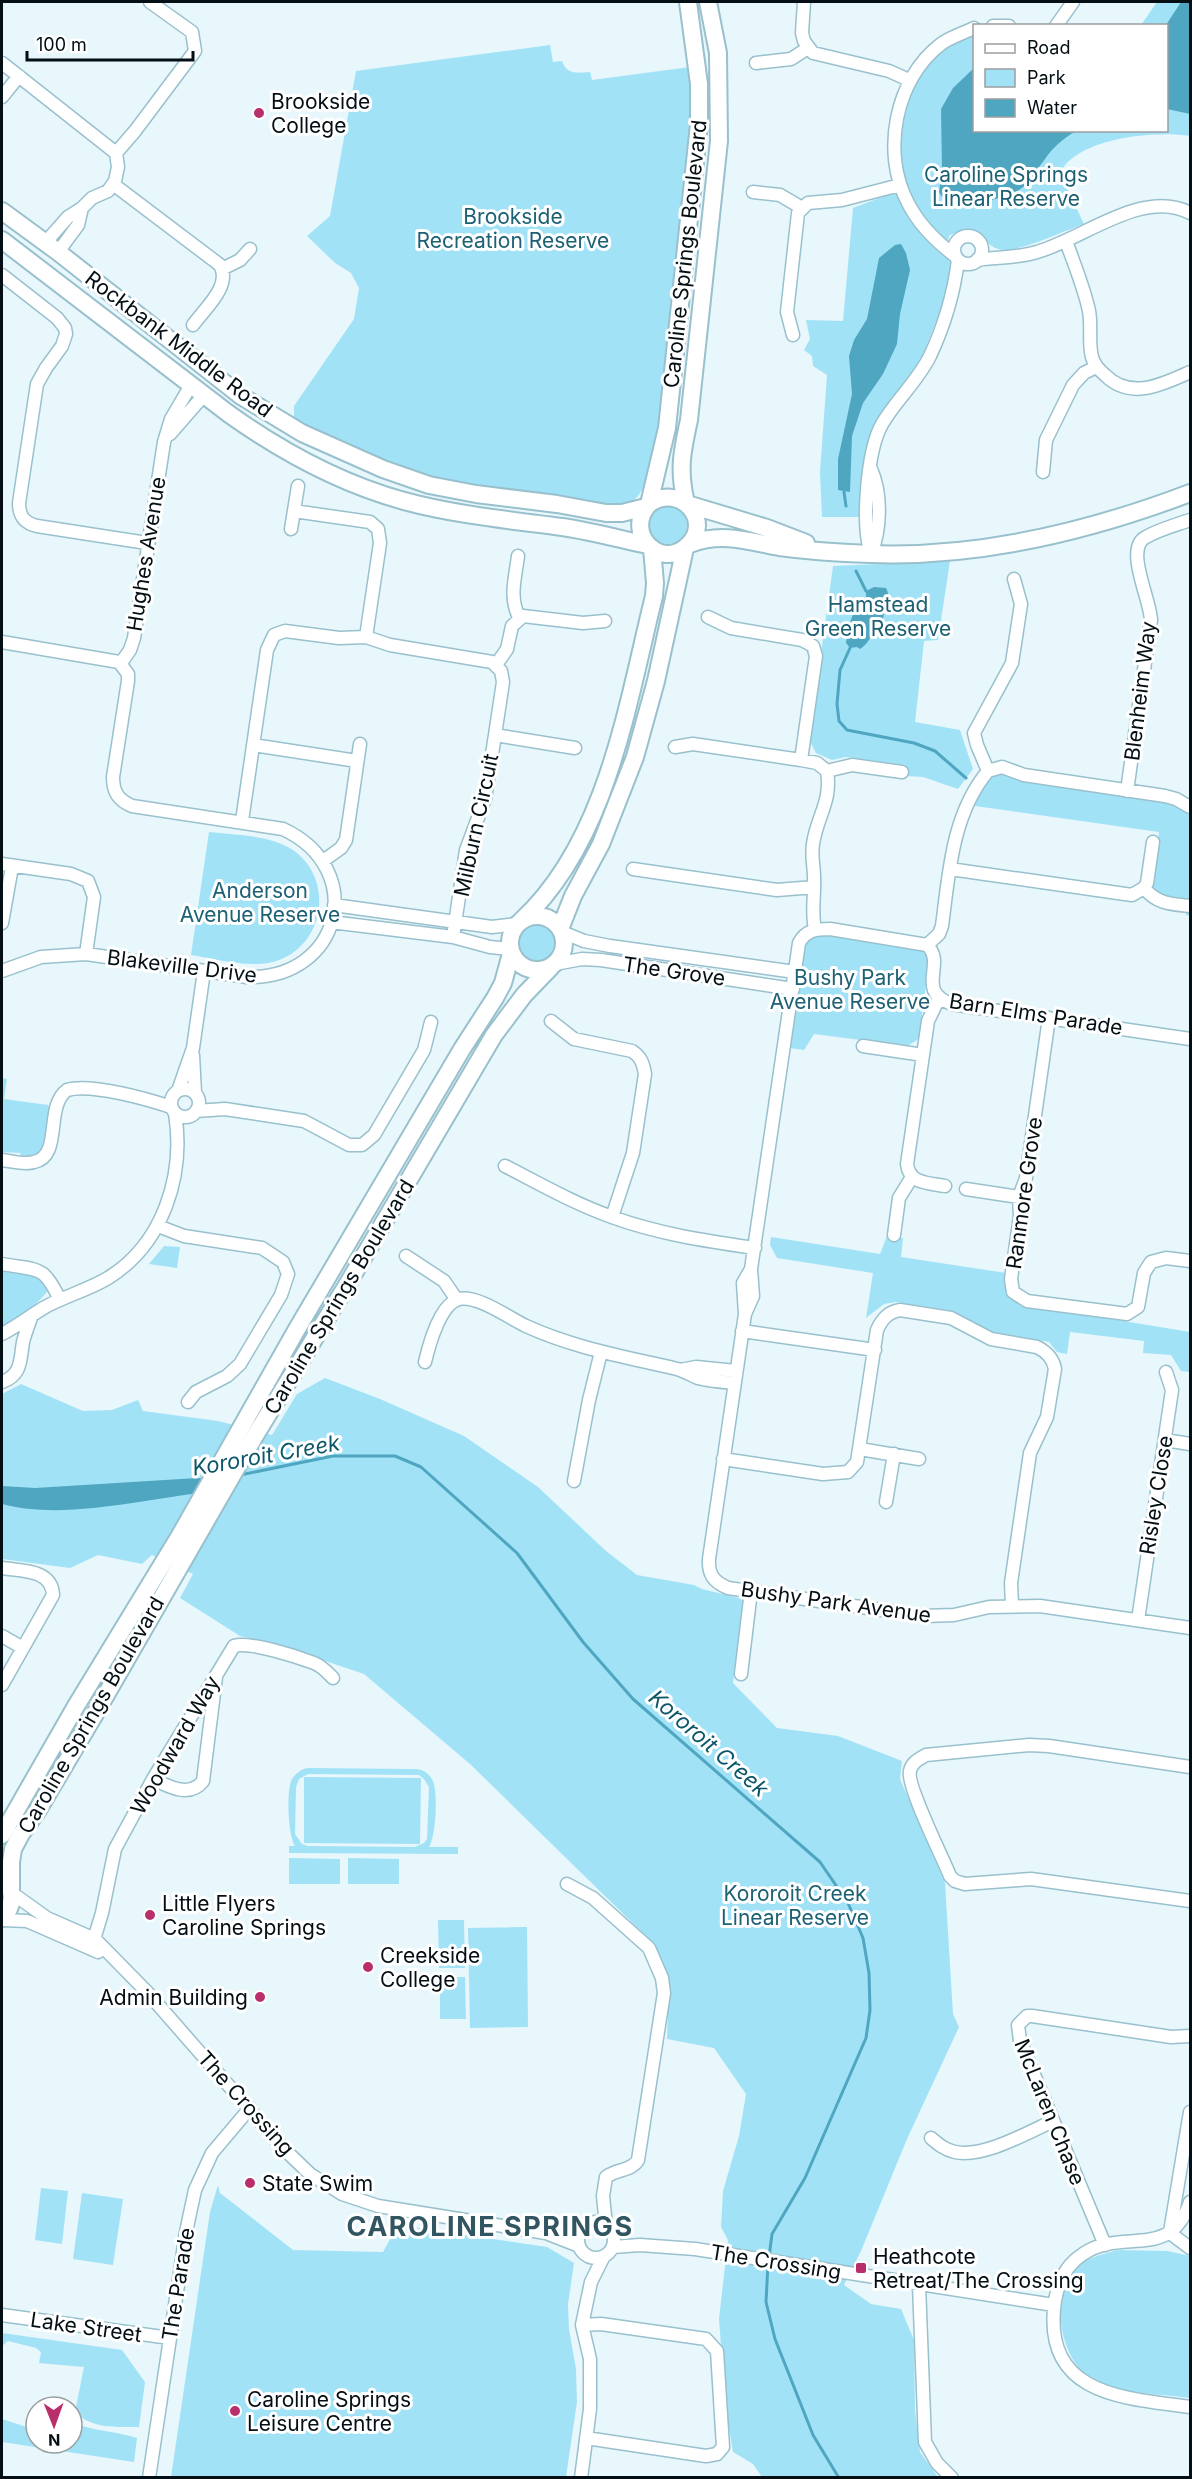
<svg xmlns="http://www.w3.org/2000/svg" width="1192" height="2479" viewBox="0 0 1192 2479" font-family="Inter,sans-serif">
<style>
.green{fill:#a2e2f7;fill-rule:evenodd}
.water{fill:#4fa6c0}
.lines{fill:none;stroke-linecap:round;stroke-linejoin:round}
.stream{stroke:#4fa6c0;stroke-width:3}
.street-casing{stroke:#99c0cd;stroke-width:15}
.secondary-casing{stroke:#99c0cd;stroke-width:20}
.street{stroke:#fff;stroke-width:12}
.secondary{stroke:#fff;stroke-width:16}
.poi-dot{fill:#b82f6c;stroke:#fff;stroke-width:2}
.labels{text-anchor:middle;dominant-baseline:central;stroke-width:6;stroke-linejoin:round;paint-order:stroke}
.poi-label{font-size:21px;fill:#030f14;stroke:#fff;text-anchor:start}
.park-label{font-size:21px;fill:#1c6174;stroke:#fff}
.street-label{font-size:21px;fill:#030f14;stroke:#fff}
.water-label{font-size:22px;font-style:italic;fill:#0c5669;stroke:#fff}
.district-label{font-size:27px;font-weight:bold;letter-spacing:1.5px;fill:#315561;stroke:#fff}
</style>
<rect width="100%" height="100%" fill="#e7f7fc"/>
<!-- green -->
<path class="green" d="M1157,2H1190V136C1156,130 1076,138 1060,173L1084,224C1066,230 1019,252 1003,250C979,248 984,217 949,236L946,253L955,273L920,362L872,431L867,446L862,517H822L820,472L827,375L813,366L812,356L804,350L810,339L806,320L843,321L853,208L908,187L904,181L900,160L902,131L907,100L924,69L951,44L974,36V130H1166V26L1141,25Z
M550,45L553,62L562,61C567,75 577,73 590,72L592,80L690,67V134L662,408C659,427 650,488 635,499C616,513 581,498 559,495C502,487 445,484 389,465C357,453 325,435 294,420V406L354,319L359,288L351,273L335,263L307,236L330,216L356,71Z
M649 525a19 19 0 1 1 38 0a19 19 0 1 1-38 0Z
M950,561L938,640L924,641L915,722L960,730L973,769L958,789L923,777L905,776L906,765L846,757L832,760L816,753L809,740L833,566Z
M1002,773L1020,780L1169,803L1190,814V916L1186,915L1187,899L1162,895L1151,886L1159,832L975,806C981,793 985,775 1002,773Z
M209,832C236,835 270,835 293,850C336,880 324,949 273,962C248,968 217,959 191,955Z
M518 943a19 19 0 1 1 38 0a19 19 0 1 1-38 0Z
M820,934L924,951L929,960L919,1039L907,1046L814,1034L804,1050L790,1048L806,944L813,936Z
M2,1078L7,1079L4,1099L48,1105L50,1108L45,1147L35,1158L22,1157L20,1153L2,1152Z
M887,1236L903,1238L901,1257L1006,1273C1005,1287 1007,1296 1020,1304L1190,1332V1372L1181,1371L1171,1355L1143,1353L1144,1341L1070,1332L1067,1354L1057,1352L1049,1342L992,1332L948,1310L896,1302L884,1304L866,1318L873,1273L777,1258L770,1245L771,1237L880,1254Z
M164,1246L180,1247L177,1268L149,1264Z
M2,1269L39,1275L49,1289C40,1303 17,1320 2,1327Z
M325,1378L380,1399L464,1436L538,1487L606,1551L637,1575L694,1585L702,1589L743,1599L733,1683L777,1728L838,1736L902,1761L900,1779L945,1883L953,2014L959,2027L907,2139L861,2251L844,2285L871,2304L901,2309L914,2340L915,2410L920,2452L938,2477H762L753,2464L733,2452L726,2411L719,2319L728,2240L721,2227L723,2191L739,2136L746,2094L714,2048L667,2039L669,1981L652,1942L470,1764L364,1674L272,1643L240,1636L180,1598L193,1574L152,1555L142,1564L98,1555L70,1568L2,1559V1394L21,1384L83,1411L112,1410L138,1400L143,1411L218,1421L272,1435L297,1394Z
M308,1768L414,1769C423,1769 429,1773 433,1781C438,1793 436,1836 429,1847H458V1854L289,1853V1846H295C288,1836 286,1790 292,1779C296,1773 301,1769 308,1768ZM308,1774L419,1775L424,1779L429,1787L427,1839L424,1843L415,1847L308,1846L302,1844L295,1834L296,1787L299,1779Z
M304,1777L421,1778L420,1844L304,1843Z
M289,1858L340,1859V1884H289Z
M348,1858L399,1859V1884H348Z
M464,1920L465,1968H439L438,1920Z
M527,1927L528,2027L470,2028L468,1928Z
M440,1977H465L466,2019H440Z
M218,2185L220,2193L293,2250L383,2252L398,2225L547,2247L574,2263L568,2304L569,2329L576,2369L577,2402L566,2477H171L210,2212Z
M41,2188L68,2191L62,2244L35,2240Z
M82,2193L123,2199L113,2265L73,2259Z
M1117,2250L1167,2251L1190,2256V2398C1169,2395 1122,2393 1104,2384C1097,2380 1085,2374 1080,2369C1058,2345 1051,2290 1078,2266C1089,2257 1104,2254 1117,2250Z
M2,2333L122,2350L145,2382L139,2427C116,2427 92,2429 75,2412L84,2367L39,2363L41,2352L36,2348L8,2341L2,2346Z
M2,2419L36,2430V2443H72V2431L79,2425C98,2431 118,2432 137,2438L134,2462L2,2442Z"/>
<!-- water -->
<path class="water" d="M1181,2H1190V114L1167,109L1166,25Z
M974,68V130L1076,131C1064,138 1052,148 1045,159C1039,166 1035,175 1029,182C1008,203 973,203 945,202L939,192L942,171L941,109L953,88Z
M901,244L906,253L910,270L900,314L897,344L883,374L863,403L852,436L850,492L838,490V459L852,394L849,356L854,340L867,319L879,258L895,245Z
M874,587L886,588C892,600 885,606 883,619C873,627 872,642 860,649L857,647L850,648L846,643C848,628 853,605 866,597V591Z
M197,1478L207,1479L210,1492C146,1498 65,1521 2,1504V1486L35,1488Z"/>
<g class="lines">
<!-- stream -->
<path class="stream" d="M844,492L846,506
M856,571L866,591
M850,648L840,670L837,704L839,721L847,730L914,743L935,751L966,778
M240,1475L333,1456H395L421,1467L517,1553L583,1642L633,1699L820,1862L848,1903L863,1938L869,1973L870,2010L866,2038L805,2178L772,2234L769,2257
M768,2264L766,2302L775,2339L813,2435L839,2478"/>
<!-- street casing -->
<g class="street-casing">
<path id="street" d="M804,2L802,33L804,41L813,53L889,71L909,80
M993,26H1009
M1056,26L1073,2
M2,63L116,153L118,167L115,181L108,191L92,198L82,208L68,217L45,243
M756,63L791,59L808,48
M2,97L19,76
M116,153L135,131L195,51L192,32L150,2
M113,184L220,265C232,286 205,308 193,325
M753,192L780,195L802,208
M954 250a14 14 0 1 1 28 0a14 14 0 1 1-28 0Z
M1066,241C1074,264 1084,287 1089,311C1092,326 1088,342 1092,357C1094,365 1099,370 1105,375C1131,401 1163,384 1190,372
M58,252L78,225L82,208
M954,255C937,242 918,223 908,203C881,153 895,79 941,44C950,37 964,33 974,28
M977,260C997,257 1018,258 1037,252C1083,239 1143,188 1190,213
M222,269L240,260L250,249
M2,275L57,318L65,328L66,334L62,346L46,368L37,384L19,503C19,516 24,523 37,526L147,543
M793,335L787,312L798,213L808,203L842,200L900,185
M170,434L204,395
M871,469C882,494 881,529 871,554
M1043,472L1046,440L1073,385L1084,373L1096,367
M294,511L363,521L370,522L378,529L380,543L366,637
M291,529L298,486
M871,554C861,525 867,451 882,424C896,400 917,382 930,356C944,326 954,293 958,260
M518,556C515,580 509,596 519,618
M708,617L731,628L802,640L813,646L816,656L801,760
M2,642L119,662L128,674V681L113,777C113,792 118,800 132,806L283,829C369,869 341,980 247,977L86,954L41,957L2,971
M121,663L130,650L134,638L164,442L171,419L191,385
M496,665L507,649L512,626L523,616L583,623L605,621
M495,735L575,748
M253,745L357,761
M675,747L693,744L801,760L817,763L827,771C832,802 817,816 813,844C811,856 814,866 814,877C815,896 811,911 815,929
M827,771L852,765L902,772
M988,771L977,745L974,733L1012,663L1021,604L1014,579
M1127,791L1151,620C1150,598 1124,548 1146,537C1160,529 1176,525 1190,520
M242,821L267,650L274,635L285,631L339,638L366,637L390,645L492,662L501,671L503,682L495,735L485,799L466,850L453,937
M323,861L341,848L346,840L360,744
M2,864L71,874L88,881L94,897L86,954
M633,869L777,890L814,887
M950,869L1132,895L1144,888L1147,883L1153,842
M1144,888C1157,904 1171,904 1190,906
M334,905L492,927L517,924
M331,922L453,937L490,947L510,949
M2,923L12,867
M562,932L584,941L610,946L795,972
M927,945L939,934L942,926C949,873 952,814 988,771L1002,767L1024,775L1165,796L1176,799L1190,807
M555,964L582,959L601,960L793,989
M939,998L928,1021L907,1164C909,1184 929,1183 945,1186
M1049,1018L1026,1178L1019,1197L1020,1216L1011,1279L1013,1292L1027,1301L1127,1314L1138,1307L1144,1273L1151,1262L1166,1258L1190,1261
M551,1021L574,1039L632,1051C641,1057 643,1063 645,1074L633,1153L612,1217
M863,1046L923,1055
M193,1055L195,1093
M171 1103a14 14 0 1 1 28 0a14 14 0 1 1-28 0Z
M178,1091L193,1048L204,971
M196,1111L225,1109L304,1121L349,1145H362L374,1135L424,1050L431,1022
M2,1160C12,1161 24,1165 34,1162C63,1156 44,1107 67,1090C91,1083 147,1099 171,1107
M505,1166C540,1184 575,1204 612,1217C658,1234 707,1241 755,1248
M966,1189L1019,1197
M158,1226L184,1236L262,1248L283,1262L288,1274L281,1295L240,1364L227,1376L196,1392L188,1402
M894,1235L899,1198L912,1177
M406,1256L444,1281L457,1300
M2,1264C39,1271 43,1264 60,1300
M751,1269L743,1283L745,1314L709,1559C708,1575 714,1582 728,1588L924,1616L954,1615L989,1607L1040,1606L1190,1628
M745,1314L753,1296L751,1269L799,943C806,930 816,929 830,929L927,945C947,964 914,991 952,1004L1190,1039
M742,1331L875,1350
M2,1334C17,1326 30,1316 45,1307C65,1296 88,1290 108,1278C163,1244 185,1176 175,1113
M425,1362C429,1345 440,1304 459,1299C478,1295 509,1318 526,1326C574,1348 626,1357 677,1369C684,1371 691,1375 698,1378C710,1381 723,1382 734,1383
M680,1370L696,1367L736,1371
M2,1382C22,1375 20,1360 23,1342C25,1334 28,1326 31,1318
M1165,1440L1190,1444
M860,1449L919,1459
M723,1459L823,1474L848,1472L857,1462L877,1330C882,1319 888,1312 900,1310L951,1318L991,1339L1037,1347C1047,1352 1053,1358 1055,1369L1047,1417L1030,1453L1011,1583L1012,1605
M574,1481L589,1400L601,1352
M886,1502L894,1454
M2,1568C21,1571 52,1569 53,1595L2,1685
M1138,1620L1172,1390L1166,1372
M2,1636L23,1648
M741,1674L751,1591
M1190,1767L1049,1746L1029,1745L926,1755C919,1759 912,1762 910,1771C906,1785 943,1858 950,1876L955,1881L965,1884L1031,1879L1190,1901
M153,1779C169,1787 190,1798 203,1781L216,1677
M567,1884L593,1898L649,1948L662,1978L664,1993L638,2160C632,2171 616,2169 606,2177L603,2196L606,2225
M12,1893L47,1918L95,1939L147,1992L284,2149L310,2174L342,2194L378,2206L546,2233L579,2246
M2,1920L27,1921L98,1952
M91,1949L102,1913L115,1849L153,1779L234,1646C250,1641 298,1657 314,1663C322,1666 327,1672 333,1678
M931,2138C938,2144 945,2150 955,2152C983,2158 1027,2133 1053,2121
M1190,2202C1170,2262 1122,2227 1083,2254C1064,2266 1056,2287 1054,2309C1046,2397 1128,2398 1190,2407
M578 2240a18 18 0 1 1 36 0a18 18 0 1 1-36 0Z
M1170,2232L1190,2112
M1170,2233L1190,2248
M1105,2245L1020,2041L1018,2025L1027,2016H1032L1171,2037L1190,2036
M613,2247L640,2245L695,2249L1054,2305
M919,2285L925,2442L937,2463L952,2478
M2,2315L170,2338
M582,2325L601,2324L706,2339L717,2351L723,2447L717,2454L706,2456L586,2438
M149,2478L186,2232L195,2190L212,2153L250,2108
M581,2478L590,2409V2359L582,2325L591,2282L604,2256"/>
</g>
<!-- secondary casing -->
<g class="secondary-casing">
<path id="secondary" d="M2,211L58,252L241,396L302,433L383,469L429,485L476,494L557,504L606,513H622L646,507
M2,240L229,414C281,451 342,484 404,501C456,515 509,520 562,527C591,531 619,539 647,545
M686,503C678,470 682,452 689,420L719,141L718,53L708,2
M649,504C681,482 714,522 687,546C660,571 623,532 649,504L667,428L699,124V84L688,2
M687,504L767,528L806,543
M690,544C721,532 748,541 779,547C809,551 840,553 870,554C979,558 1090,531 1190,493
M510 943a27 27 0 1 1 54 0a27 27 0 1 1-54 0Z
M521,921C607,842 627,705 654,596L655,583L652,548
M560,929L573,896L601,844L635,757L656,681L685,548
M2,1835L76,1706L179,1537L297,1329L462,1049L495,998L503,983L511,954
M11,1888V1862L13,1849L21,1834L38,1810L95,1714L256,1434L347,1285L494,1035L524,995L551,967
M2,1918C14,1907 14,1893 6,1879"/>
</g>
<!-- street -->
<use href="#street" class="street"/>
<!-- secondary -->
<use href="#secondary" class="secondary"/>
</g>
<!-- markers -->
<g class="poi-dot">
<circle cx="259" cy="113" r="6"/>
<circle cx="150" cy="1915" r="6"/>
<circle cx="368" cy="1967" r="6"/>
<circle cx="260" cy="1997" r="6"/>
<circle cx="250" cy="2183" r="6"/>
<rect x="855" y="2262" width="12" height="12" rx="3"/>
<circle cx="235" cy="2411" r="6"/>
</g>
<g class="labels">
<!-- poi labels -->
<g class="poi-label">
<text x="271" y="101">Brookside<tspan x="271" dy="24">College</tspan></text>
<text x="162" y="1903">Little Flyers<tspan x="162" dy="24">Caroline Springs</tspan></text>
<text x="380" y="1955">Creekside<tspan x="380" dy="24">College</tspan></text>
<text x="248" y="1997" text-anchor="end">Admin Building</text>
<text x="262" y="2183">State Swim</text>
<text x="873" y="2256">Heathcote<tspan x="873" dy="24">Retreat/The Crossing</tspan></text>
<text x="247" y="2399">Caroline Springs<tspan x="247" dy="24">Leisure Centre</tspan></text>
</g>
<!-- park labels -->
<g class="park-label">
<text x="1006" y="174">Caroline Springs<tspan x="1006" dy="24">Linear Reserve</tspan></text>
<text x="513" y="216">Brookside<tspan x="513" dy="24">Recreation Reserve</tspan></text>
<text x="878" y="604">Hamstead<tspan x="878" dy="24">Green Reserve</tspan></text>
<text x="260" y="890">Anderson<tspan x="260" dy="24">Avenue Reserve</tspan></text>
<text x="850" y="977">Bushy Park<tspan x="850" dy="24">Avenue Reserve</tspan></text>
<text x="795" y="1893">Kororoit Creek<tspan x="795" dy="24">Linear Reserve</tspan></text>
</g>
<!-- street labels -->
<g class="street-label">
<text transform="translate(685 254) rotate(-84)">Caroline Springs Boulevard</text>
<text transform="translate(179 344) rotate(37)">Rockbank Middle Road</text>
<text transform="translate(146 554) rotate(-81)">Hughes Avenue</text>
<text transform="translate(1140 691) rotate(-83)">Blenheim Way</text>
<text transform="translate(476 825) rotate(-78)">Milburn Circuit</text>
<text transform="translate(182 966) rotate(7)">Blakeville Drive</text>
<text transform="translate(674 971) rotate(8)">The Grove</text>
<text transform="translate(1036 1014) rotate(9)">Barn Elms Parade</text>
<text transform="translate(1024 1193) rotate(-82)">Ranmore Grove</text>
<text transform="translate(339 1297) rotate(-59)">Caroline Springs Boulevard</text>
<text transform="translate(1156 1495) rotate(-81)">Risley Close</text>
<text transform="translate(836 1602) rotate(8)">Bushy Park Avenue</text>
<text transform="translate(91 1715) rotate(-60)">Caroline Springs Boulevard</text>
<text transform="translate(175 1745) rotate(-60)">Woodward Way</text>
<text transform="translate(246 2103) rotate(48)">The Crossing</text>
<text transform="translate(1050 2112) rotate(68)">McLaren Chase</text>
<text transform="translate(776 2262) rotate(9)">The Crossing</text>
<text transform="translate(178 2284) rotate(-81)">The Parade</text>
<text transform="translate(86 2327) rotate(8)">Lake Street</text>
</g>
<!-- water labels -->
<g class="water-label">
<text transform="translate(266 1455) rotate(-10)">Kororoit Creek</text>
<text transform="translate(709 1743) rotate(41)">Kororoit Creek</text>
</g>
<!-- district labels -->
<g class="district-label">
<text x="490" y="2226">CAROLINE SPRINGS</text>
</g>
</g>
<!-- border -->
<rect width="1192" height="2479" fill="none" stroke="#030f14" stroke-width="6"/>
<!-- legend -->
<rect x="973" y="24" width="195" height="108" fill="#ffffff" stroke="#9a9fa1" stroke-width="1.5"/>
<rect x="985" y="44" width="30" height="9" fill="#ffffff" stroke="#9a9fa1" stroke-width="1.5"/>
<text x="1027" y="54" font-size="18" fill="#030f14">Road</text>
<rect x="985" y="69" width="30" height="18" fill="#a2e2f7" stroke="#9a9fa1" stroke-width="1.5"/>
<text x="1027" y="84" font-size="18" fill="#030f14">Park</text>
<rect x="985" y="99" width="30" height="18" fill="#4fa6c0" stroke="#9a9fa1" stroke-width="1.5"/>
<text x="1027" y="114" font-size="18" fill="#030f14">Water</text>
<!-- north arrow -->
<g transform="translate(54 2425) rotate(179)"><circle r="28" fill="#ffffff" stroke="#9a9fa1" stroke-width="1.5"/>
<path d="M0-4.5L10 22L0 15L-10 22Z" fill="#b82f6c"/>
<text y="-9" font-size="16" font-weight="bold" text-anchor="middle" fill="#030f14">N</text>
</g>
<!-- scale -->
<path d="M27 51v9h166v-9" fill="none" stroke="#030f14" stroke-width="3"/>
<text x="36" y="51" font-size="18" fill="#030f14" stroke="#ffffff" stroke-width="4.5" paint-order="stroke">100 m</text>
</svg>
